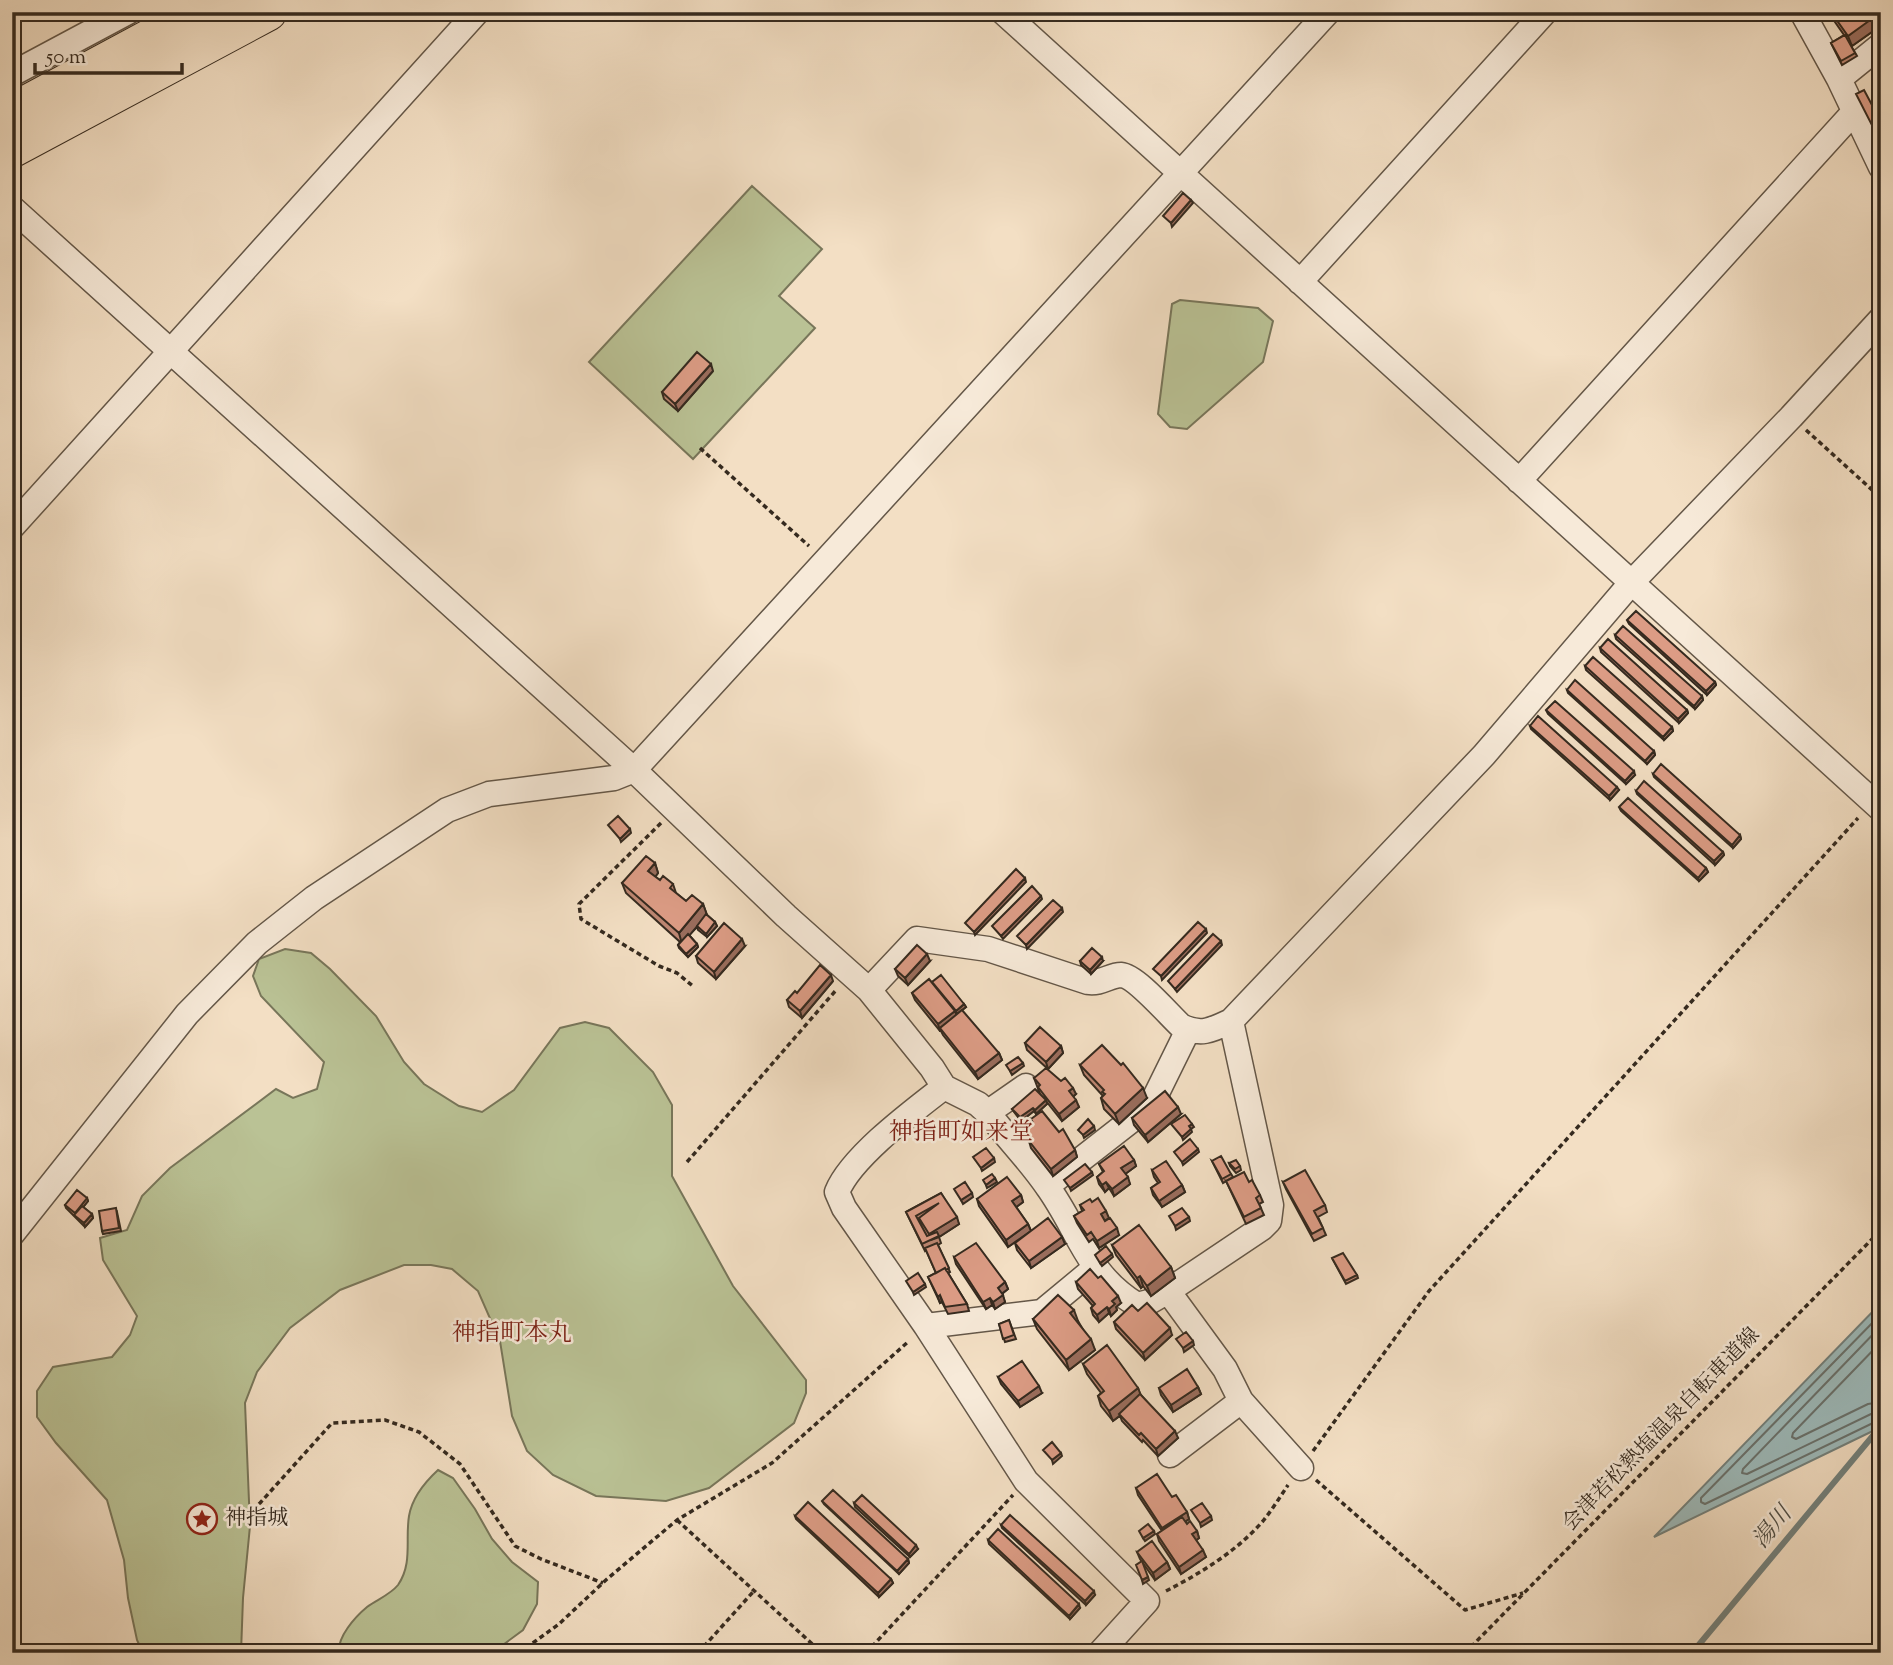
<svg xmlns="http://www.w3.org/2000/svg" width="1893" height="1665" viewBox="0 0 1893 1665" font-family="'Sorts Mill Goudy','Noto Serif JP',serif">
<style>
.green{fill:#bac295;stroke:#78765a;stroke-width:2}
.water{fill:#9dbbbc;stroke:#73817d;stroke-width:2}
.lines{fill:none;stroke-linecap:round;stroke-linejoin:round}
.shore{stroke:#69726e;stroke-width:2}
.stream{stroke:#73817d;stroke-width:6}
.minor-casing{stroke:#645748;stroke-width:27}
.highway-casing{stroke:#352a1f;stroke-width:39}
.path{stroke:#352a1f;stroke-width:3.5;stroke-dasharray:5 3.5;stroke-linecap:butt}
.minor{stroke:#f7ead9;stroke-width:24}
.highway{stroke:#f3dfc4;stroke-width:37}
.wall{fill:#bd8672;stroke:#352a1f;stroke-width:2}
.shaded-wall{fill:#9a6d5d;stroke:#352a1f;stroke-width:2}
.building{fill:#dc9c85;stroke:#352a1f;stroke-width:2}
.labels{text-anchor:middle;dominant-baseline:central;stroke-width:5;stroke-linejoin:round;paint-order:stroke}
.street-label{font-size:21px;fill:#352a1f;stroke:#f7ead9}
.poi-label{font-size:21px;fill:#352a1f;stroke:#f7ead9;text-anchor:start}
.water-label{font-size:23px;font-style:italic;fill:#4f4e46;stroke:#f7ead9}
.quarter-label{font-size:24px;fill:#7a1f14;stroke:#f7ead9}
</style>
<rect width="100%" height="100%" fill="#f3dfc4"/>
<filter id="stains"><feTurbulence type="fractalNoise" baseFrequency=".00286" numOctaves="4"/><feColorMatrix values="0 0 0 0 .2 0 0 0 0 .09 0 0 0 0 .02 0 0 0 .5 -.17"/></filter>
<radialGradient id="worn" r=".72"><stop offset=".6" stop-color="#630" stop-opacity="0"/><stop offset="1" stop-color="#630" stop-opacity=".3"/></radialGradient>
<!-- green -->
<path class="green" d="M752,186L822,249L779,296L815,328L693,459L589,362Z
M1180,300L1258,308L1273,321L1263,362L1187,429L1170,427L1158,414L1172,304Z
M285,949L311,953L330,969L376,1016L404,1062L424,1084L459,1106L482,1112L514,1090L560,1028L585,1022L609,1028L653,1072L672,1105V1176L733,1286L806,1380V1393L794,1423L709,1488L666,1501L596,1496L553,1475L527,1451L512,1416L500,1341L478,1291L452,1269L431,1265H404L340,1290L290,1328L257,1372L245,1403L250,1526L243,1598L241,1653H143L137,1640L128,1598L124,1560L107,1500L56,1443L37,1417V1391L53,1367L112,1357L130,1335L137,1316L103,1260L100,1238L127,1230L142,1196L170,1168L276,1089L293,1098L317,1089L324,1062L261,996L253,976L259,959Z
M438,1470L453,1478L475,1509L492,1539L512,1562L538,1582L537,1604L523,1630L492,1653H339C337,1637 355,1617 367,1607C376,1600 390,1595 398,1585C413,1563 405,1540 409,1516C412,1498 425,1482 438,1470Z"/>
<!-- water -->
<path class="water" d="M1881,1303V1427L1654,1537Z"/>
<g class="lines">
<!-- shore -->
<path class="shore" d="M1881,1314L1701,1498V1502L1705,1504L1875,1422L1881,1421
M1881,1326L1743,1469L1742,1473L1747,1474L1871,1414L1881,1412
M1881,1342L1793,1433L1792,1437L1796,1439L1868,1404L1881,1402"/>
<!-- stream -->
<path class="stream" d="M1692,1653L1881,1426"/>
<!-- minor casing -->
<g class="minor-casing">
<path id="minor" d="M1003,12L1881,809
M1802,12L1839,79L1881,167
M12,74L128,12
M1839,79L1881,45
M12,208L634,770L786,916L869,990L932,1068L944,1087C913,1111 851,1157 837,1192L844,1208L926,1326L1026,1481L1147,1601L1100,1653
M1300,282L1545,12
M1519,481L1854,112
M12,527L477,12
M869,990L917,939L988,949L1088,982C1101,984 1110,975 1121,975C1136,976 1169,1015 1181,1026C1201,1036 1212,1030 1231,1021L1484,755L1632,582L1791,417L1881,319
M944,1087L978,1104L989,1114C1008,1139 1030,1161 1047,1186C1079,1230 1086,1274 1137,1305L1149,1302L1168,1291L1225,1369L1241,1401L1301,1468
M987,1113L1026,1086
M1047,1186L1147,1108L1154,1099L1188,1030
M12,1234L187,1014L257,943L314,898L447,810L489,794L614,778L634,770L1328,12
M1168,1291L1262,1228L1269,1221L1271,1205L1231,1021
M926,1326L1042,1312L1095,1268
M1170,1455L1241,1401"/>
</g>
<!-- highway casing -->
<g class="highway-casing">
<path id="highway" d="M12,112L198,12
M12,149L268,12"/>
</g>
<!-- path -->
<path class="path" d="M1806,430L1881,498
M700,448L809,546
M661,823L579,904L581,919L659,966L677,973L694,987
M687,1162L837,989
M1313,1451L1429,1291L1858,818
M1316,1480L1465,1610L1523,1593
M239,1520L260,1503L332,1423L385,1420L419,1432L460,1464L515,1546L541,1559L603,1583
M677,1520L822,1653
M1166,1591C1201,1573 1237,1551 1263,1521C1272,1510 1280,1497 1288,1485
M519,1653L559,1624L607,1579L677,1520L772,1463L909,1341
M698,1653L753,1592
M866,1653L1013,1495
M1465,1653L1881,1230"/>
<!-- minor -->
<use href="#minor" class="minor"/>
<!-- highway -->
<use href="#highway" class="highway"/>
</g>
<!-- wall -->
<path class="wall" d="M1828,12H1873L1877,23L1875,25L1876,29L1852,46L1848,41L1857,56L1842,65L1831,43L1844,35Z
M713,371L678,411L664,399L662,392Z
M1627,620L1715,682L1716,685L1707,695L1629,624Z
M1615,635L1702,696L1703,700L1695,709L1616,639Z
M1600,648L1687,710L1688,713L1679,723L1601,652Z
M1585,666L1672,727L1673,731L1664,740L1586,670Z
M1567,690L1654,751L1655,755L1647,764L1568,693Z
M1546,710L1635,775L1626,784L1548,714Z
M1530,726L1619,790L1610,800L1531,729Z
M1653,774L1740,835L1741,839L1733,848L1654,777Z
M1636,791L1723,852L1724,855L1715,865L1637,794Z
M1619,807L1706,868L1708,872L1699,881L1621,811Z
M655,863L658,873L655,877L660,880L673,884L676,893L686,901L703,904L707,915L715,922L717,926L707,937L698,930L697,927L689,935L697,944L698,947L688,957L679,948L678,945L680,942L626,893L622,883Z
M745,946L716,979L698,963L696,956Z
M930,961L908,985L898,976L895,969Z
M1080,961H1103L1091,974L1081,965Z
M833,981L802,1018L789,1007L787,1000Z
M932,982L964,1004L966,1007L957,1014L956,1013V1015L999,1053L1002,1060L978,1079L943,1035L941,1031H940L915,1000L912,993Z
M1025,1043L1061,1046L1063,1053L1048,1069L1027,1050Z
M1080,1065L1147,1098L1119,1124L1104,1109L1101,1098L1103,1096L1084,1075Z
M1034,1078L1076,1094L1073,1097L1079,1107L1062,1121L1046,1101L1047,1104L1036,1114L1034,1111L1021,1121L1014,1112L1012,1109L1040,1094Z
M1181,1114L1148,1142L1134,1125L1132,1118Z
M1031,1119L1059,1132L1075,1150L1077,1157L1053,1176L1031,1148L1029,1141L1030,1140L1025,1130L1032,1124Z
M1134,1160L1136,1166L1125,1174L1130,1184L1114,1196L1109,1188L1105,1192L1099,1184L1097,1177L1103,1172L1099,1164Z
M1212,1161L1231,1174L1233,1177L1223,1183Z
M1229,1163L1240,1166L1241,1170L1236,1173L1230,1166Z
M1152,1170L1182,1185L1185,1192L1162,1207L1153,1195L1151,1188L1158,1183L1154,1177Z
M1226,1181L1260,1195L1263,1202L1259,1204L1264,1215L1246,1224Z
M1283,1182L1325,1205L1327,1212L1318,1217L1326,1235L1314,1241L1286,1189Z
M941,1193L959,1224L939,1237L941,1243L938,1245L950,1272L948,1273L967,1304L969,1311L948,1314L942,1302L940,1303L928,1277L936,1273L926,1250L925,1251L906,1212Z
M1021,1195L1023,1202L1016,1207L1028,1224L1031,1231L1008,1247L979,1206L977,1199Z
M87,1198L88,1201L83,1207L92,1214L93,1218L85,1227L66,1208L65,1205Z
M1092,1202L1109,1218L1105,1220L1119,1235L1099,1248L1093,1239L1089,1242L1077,1223L1074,1216L1082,1211L1080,1205Z
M117,1212L121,1231L103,1234L102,1231Z
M1015,1243L1065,1244L1031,1268L1017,1250Z
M1112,1245L1171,1267L1175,1278L1151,1296L1143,1286L1141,1288L1116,1255Z
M954,1257L1005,1282L1008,1289L1002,1294L1005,1302L995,1309L992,1305L986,1309L956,1264Z
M1332,1258L1357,1275L1358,1278L1346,1284Z
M1076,1282L1121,1303L1116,1307L1117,1310L1111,1316L1109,1313L1099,1322L1093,1315L1091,1308L1093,1306L1078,1289Z
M1138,1311L1172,1335L1145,1360L1116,1329L1114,1322Z
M1033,1319L1078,1321L1095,1350L1069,1370L1037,1329Z
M1009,1320L1016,1339L1005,1342L999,1324Z
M1083,1364L1138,1388L1140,1394L1178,1438L1158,1456L1143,1440L1142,1442L1122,1421L1120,1416L1113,1421L1101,1406L1098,1396L1101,1393L1087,1374Z
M998,1377L1042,1393L1020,1407L1001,1384Z
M1198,1387L1201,1394L1173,1412L1161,1395L1159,1388Z
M1136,1488L1172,1497L1187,1512L1189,1519L1185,1522L1197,1531L1199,1538L1196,1540L1206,1557L1181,1574L1159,1541L1157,1534L1162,1531L1138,1495Z
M822,1501L908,1559L909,1563L899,1574L824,1504Z
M854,1503L918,1549L910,1557L855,1507Z
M795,1516L891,1579L893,1583L879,1597L796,1519Z
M1001,1525L1095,1595L1086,1605L1002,1528Z
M988,1540L1080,1608L1070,1619L989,1544Z
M1137,1552L1167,1562L1170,1569L1155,1580L1140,1559Z"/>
<!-- shaded-wall -->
<path class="shaded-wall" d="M1873,13L1877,23L1875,25L1876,29L1852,46L1848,36Z
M1191,200L1193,203L1172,227L1171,223Z
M711,364L713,371L678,411L675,404Z
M1715,682L1716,685L1707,695L1706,691Z
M1702,696L1703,700L1695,709L1694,706Z
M1687,710L1688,713L1679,723L1678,719Z
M1672,727L1673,731L1664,740L1663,737Z
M1654,751L1655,755L1647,764L1645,761Z
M1634,771L1635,775L1626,784L1625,781Z
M1617,787L1619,790L1610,800L1609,796Z
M630,829L631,833L621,842L620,839Z
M1740,835L1741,839L1733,848L1732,845Z
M1723,852L1724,855L1715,865L1714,861Z
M655,863L658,873L652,881L648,871Z
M1706,868L1708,872L1699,881L1698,878Z
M1025,878L1026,882L975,935L974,932Z
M1041,896L1042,899L1003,939L1001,936Z
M703,904L707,915L682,944L679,933Z
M1062,908L1063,912L1027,949L1026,945Z
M715,922L717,926L707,937L706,934Z
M1206,929L1207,933L1162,980L1161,976Z
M742,939L745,946L716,979L714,972Z
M1221,941L1222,945L1177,992L1175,989Z
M697,944L698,947L688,957L686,954Z
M927,954L930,961L908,985L905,978Z
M1102,957L1103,961L1091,974L1090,970Z
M831,975L833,981L802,1018L800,1011Z
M964,1004L966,1007L957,1014L956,1011Z
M955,1011L957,1017L940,1028L941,1031H940L938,1024Z
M1061,1046L1063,1053L1048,1069L1046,1062Z
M999,1053L1002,1060L978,1079L975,1072Z
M1023,1063L1024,1066L1012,1075L1010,1071Z
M1073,1088L1076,1094L1071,1098L1069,1091Z
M1143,1088L1147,1098L1119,1124L1115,1114Z
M1046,1100L1047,1104L1036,1114L1035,1110Z
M1076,1100L1079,1107L1062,1121L1059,1114Z
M1178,1107L1181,1114L1148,1142L1145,1135Z
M1033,1108L1034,1111L1021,1121L1020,1117Z
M1192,1124L1194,1127L1191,1129L1192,1132L1183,1140L1182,1137L1189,1126Z
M1094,1126L1095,1130L1084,1138L1083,1135Z
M1198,1149L1199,1152L1183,1165L1182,1162Z
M1075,1150L1077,1157L1053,1176L1051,1169Z
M994,1158L995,1162L982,1171L981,1168Z
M1134,1160L1136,1166L1124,1175L1121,1168Z
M1092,1172L1093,1175L1071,1191L1070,1188Z
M1128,1177L1130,1184L1114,1196L1112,1189Z
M995,1178L997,1182L987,1188L986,1185Z
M1106,1182L1109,1188L1105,1192L1102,1185Z
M1182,1185L1185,1192L1162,1207L1159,1201Z
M972,1193L973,1197L963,1204L961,1200Z
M1021,1195L1023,1202L1015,1208L1012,1201Z
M87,1198L88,1201L76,1216L75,1213Z
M1106,1211L1109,1218L1104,1221L1101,1214Z
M92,1214L93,1218L85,1227L84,1223Z
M957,1217L959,1224L939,1237L931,1240L929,1234Z
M1189,1217L1190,1221L1176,1230L1175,1226Z
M1028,1224L1031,1231L1008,1247L1006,1240Z
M1117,1228L1119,1235L1099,1248L1097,1241Z
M1062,1237L1065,1244L1031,1268L1029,1261Z
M1112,1254L1113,1257L1102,1266L1100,1263Z
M1171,1267L1175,1278L1151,1296L1147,1286Z
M1140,1276L1143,1286L1141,1288L1137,1278Z
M1005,1282L1008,1289L1000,1295L998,1288Z
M925,1284L926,1287L914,1295L913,1292Z
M940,1295L942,1302L940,1303L938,1297Z
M1003,1295L1005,1302L995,1309L993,1302Z
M1118,1296L1121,1303L1116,1307L1117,1310L1111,1316L1109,1309L1112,1301Z
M990,1298L992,1305L986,1309L983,1302Z
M1107,1307L1109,1313L1099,1322L1097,1315Z
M1074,1310L1078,1321L1074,1323L1070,1313Z
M1170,1328L1172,1335L1145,1360L1143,1353Z
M1091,1339L1095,1350L1069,1370L1066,1360Z
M1193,1341L1194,1345L1184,1352L1183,1348Z
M1039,1386L1042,1393L1020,1407L1018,1401Z
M1198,1387L1201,1394L1173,1412L1171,1405Z
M1138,1388L1142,1398L1113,1421L1109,1411Z
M1175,1431L1178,1438L1158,1456L1156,1449Z
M1061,1453L1062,1456L1053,1464L1052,1460Z
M1187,1512L1189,1519L1165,1535L1162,1528Z
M1211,1516L1212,1520L1201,1527L1200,1523Z
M1154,1531L1155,1534L1145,1541L1143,1538Z
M1197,1531L1199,1538L1195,1541L1192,1534Z
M916,1545L918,1549L910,1557L909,1554Z
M1203,1550L1206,1557L1181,1574L1179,1567Z
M908,1559L909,1563L899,1574L897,1571Z
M1167,1562L1170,1569L1155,1580L1153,1573Z
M1148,1577L1149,1580L1143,1584L1142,1580Z
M891,1579L893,1583L879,1597L878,1593Z
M1094,1591L1095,1595L1086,1605L1085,1601Z
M1079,1604L1080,1608L1070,1619L1069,1616Z"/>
<!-- building -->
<path class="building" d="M1831,12H1873V13L1870,15L1873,18L1848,36Z
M1845,35L1855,53L1841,61L1831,43Z
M1864,90L1881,122V133L1877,135L1856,94Z
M1183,193L1191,200L1171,223L1163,216Z
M697,352L711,364L675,404L662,392Z
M1636,611L1715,682L1706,691L1627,620Z
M1623,626L1702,696L1694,706L1615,635Z
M1608,639L1687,710L1678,719L1600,648Z
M1593,657L1672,727L1663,737L1585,666Z
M1575,680L1654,751L1645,761L1567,690Z
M1555,701L1634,771L1625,781L1546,710Z
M1538,716L1617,787L1609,796L1530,726Z
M1661,764L1740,835L1732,845L1653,774Z
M1644,781L1723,852L1714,861L1636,791Z
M1628,798L1706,868L1698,878L1619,807Z
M618,816L630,829L620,839L608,825Z
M646,856L655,863L648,871L660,880L663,876L673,884L670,888L686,901L692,895L703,904L679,933L622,883Z
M1016,869L1025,878L974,932L965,923Z
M1032,886L1041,896L1001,936L992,926Z
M1053,900L1062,908L1026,945L1017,936Z
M706,914L715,922L706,934L697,926Z
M1198,922L1206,929L1161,976L1153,969Z
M724,923L742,939L714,972L696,956Z
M688,934L697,944L686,954L678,945Z
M1213,934L1221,941L1175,989L1168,981Z
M917,945L927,954L905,978L895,969Z
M1092,948L1102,957L1090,970L1080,961Z
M820,965L831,975L800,1011L787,1000L795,991L797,993Z
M941,975L964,1004L956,1011L932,982Z
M929,979L955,1011L938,1024L912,993Z
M962,1010L999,1053L975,1072L940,1028Z
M1040,1027L1061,1046L1046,1062L1025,1043Z
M1102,1045L1121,1065L1123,1063L1143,1088L1115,1114L1101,1098L1105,1094L1102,1092L1104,1090L1080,1065Z
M1018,1057L1023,1063L1010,1071L1006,1065Z
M1046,1068L1061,1081L1065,1078L1073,1088L1069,1091L1076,1100L1059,1114L1038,1087L1040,1085L1034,1078Z
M1035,1089L1046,1100L1035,1110L1033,1108L1020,1117L1012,1109Z
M1165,1091L1178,1107L1145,1135L1132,1118Z
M1042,1111L1059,1132L1063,1129L1075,1150L1051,1169L1029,1141L1032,1139L1025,1130L1033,1123L1031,1119Z
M1185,1115L1192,1124L1189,1126L1191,1129L1182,1137L1171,1124Z
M1088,1119L1094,1126L1083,1135L1078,1130Z
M1190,1139L1198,1149L1182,1162L1174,1152Z
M1124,1146L1134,1160L1121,1168L1128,1177L1112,1189L1106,1182L1102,1185L1097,1177L1104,1171L1099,1164Z
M986,1148L994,1158L981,1168L973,1157Z
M1221,1156L1231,1174L1222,1179L1212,1161Z
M1236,1160L1240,1166L1235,1169L1229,1163Z
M1166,1161L1182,1185L1159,1201L1151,1188L1160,1182L1152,1170Z
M1085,1164L1092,1172L1070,1188L1064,1180Z
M1305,1170L1325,1205L1314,1211L1323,1228L1312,1234L1283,1182Z
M1244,1172L1249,1182L1252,1180L1260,1195L1256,1198L1261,1208L1244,1217L1226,1181Z
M992,1174L995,1178L986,1185L983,1180Z
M1007,1177L1021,1195L1012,1201L1028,1224L1006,1240L977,1199Z
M965,1182L972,1193L961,1200L954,1189Z
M77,1190L87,1198L75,1213L65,1205Z
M941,1193L957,1217L929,1234L919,1218L939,1203L916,1216L927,1236L937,1232L939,1236L922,1244L906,1212Z
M1098,1198L1106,1211L1101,1214L1105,1221L1110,1218L1117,1228L1097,1241L1091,1232L1087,1235L1074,1216L1084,1210L1080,1205L1090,1199L1092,1202Z
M82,1206L92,1214L84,1223L74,1215Z
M116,1208L119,1228L102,1231L99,1211Z
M1182,1208L1189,1217L1175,1226L1169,1216Z
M1048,1218L1062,1237L1029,1261L1015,1243Z
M1139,1225L1171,1267L1147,1286L1140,1276L1137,1278L1112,1245Z
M937,1243L949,1268L946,1270L945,1268L936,1273L925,1248Z
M976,1243L1005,1282L998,1288L1003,1295L993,1302L990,1298L983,1302L954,1257Z
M1106,1246L1112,1254L1100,1263L1095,1255Z
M1343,1253L1357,1275L1345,1281L1332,1258Z
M945,1268L967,1304L945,1307L940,1295L938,1297L928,1277Z
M1090,1269L1098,1278L1101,1276L1118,1296L1112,1301L1115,1304L1109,1309L1107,1307L1097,1315L1091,1308L1095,1304L1076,1282Z
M918,1273L925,1284L913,1292L906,1281Z
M1058,1295L1074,1310L1070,1313L1091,1339L1066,1360L1033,1319Z
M1147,1303L1170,1328L1143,1353L1114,1322L1132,1305L1138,1311Z
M1009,1320L1014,1335L1003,1339L999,1324Z
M1186,1332L1193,1341L1183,1348L1176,1339Z
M1107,1345L1138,1388L1109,1411L1098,1396L1104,1391L1083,1364Z
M1022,1361L1039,1386L1018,1401L998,1377Z
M1187,1369L1198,1387L1171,1405L1159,1388Z
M1140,1394L1175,1431L1156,1449L1141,1433L1139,1435L1119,1414Z
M1052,1442L1061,1453L1052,1460L1043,1450Z
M1157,1474L1172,1497L1176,1495L1187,1512L1162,1528L1136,1488Z
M833,1490L908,1559L897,1571L822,1501Z
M862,1495L916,1545L909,1554L854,1503Z
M808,1502L891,1579L878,1593L795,1516Z
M1202,1503L1211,1516L1200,1523L1191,1510Z
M1010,1515L1094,1591L1085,1601L1001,1525Z
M1182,1517L1187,1524L1190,1521L1197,1531L1192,1534L1203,1550L1179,1567L1157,1534Z
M1148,1524L1154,1531L1143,1538L1139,1531Z
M998,1529L1079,1604L1069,1616L988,1540Z
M1152,1541L1167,1562L1153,1573L1137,1552Z
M1142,1561L1148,1577L1142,1580L1136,1565Z"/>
<!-- icons -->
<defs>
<g id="sight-ring" transform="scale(1.575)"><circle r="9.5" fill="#f7ead9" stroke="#8f2418" stroke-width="1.5"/><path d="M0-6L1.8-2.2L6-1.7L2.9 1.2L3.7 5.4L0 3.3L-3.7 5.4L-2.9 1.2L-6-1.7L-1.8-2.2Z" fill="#8f2418"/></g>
</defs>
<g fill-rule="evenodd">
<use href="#sight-ring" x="202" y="1519"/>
</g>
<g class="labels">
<!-- street labels -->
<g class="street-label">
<text transform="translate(1662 1430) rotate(-46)">会津若松熱塩温泉自転車道線</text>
</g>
<!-- poi labels -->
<g class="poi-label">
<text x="225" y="1519">神指城</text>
</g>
<!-- water labels -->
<g class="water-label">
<text transform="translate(1773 1528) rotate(-50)">湯川</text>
</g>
<!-- quarter labels -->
<g class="quarter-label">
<text x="961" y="1133">神指町如来堂</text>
<text x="512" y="1334">神指町本丸</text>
</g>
</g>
<!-- margin -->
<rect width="1893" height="1665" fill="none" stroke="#f3dfc4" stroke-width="42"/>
<rect x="14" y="14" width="1865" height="1637" fill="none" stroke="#352a1f" stroke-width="3.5"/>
<rect x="21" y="21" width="1851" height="1623" fill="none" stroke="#352a1f" stroke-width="2"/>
<!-- scale -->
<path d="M35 63v10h147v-10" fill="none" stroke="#352a1f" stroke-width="3.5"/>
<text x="46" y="63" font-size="21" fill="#352a1f" stroke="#f7ead9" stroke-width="5" paint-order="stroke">50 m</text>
<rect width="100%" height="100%" filter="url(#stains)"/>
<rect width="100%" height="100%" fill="url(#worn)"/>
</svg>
